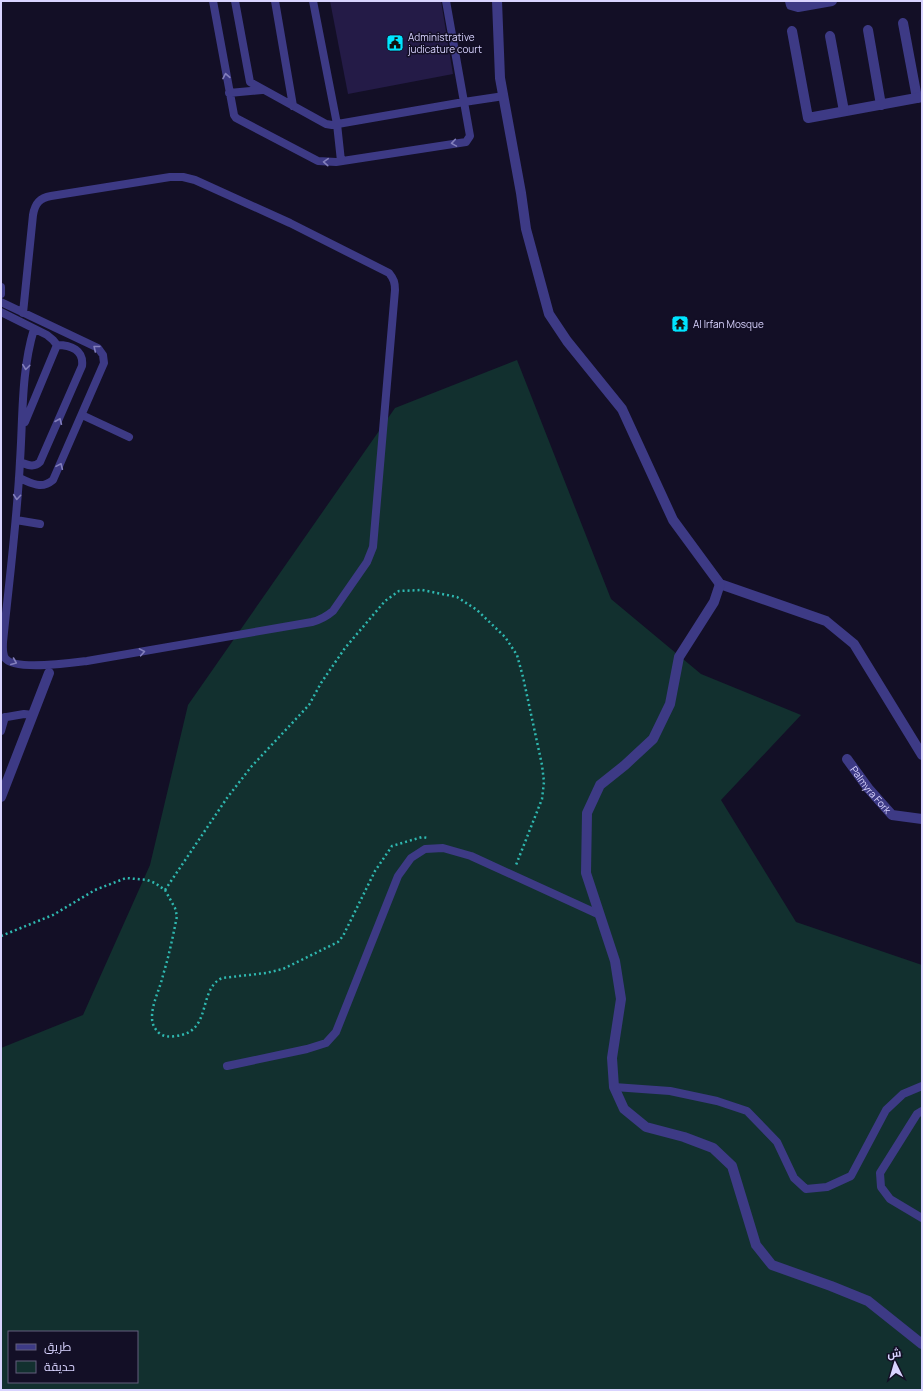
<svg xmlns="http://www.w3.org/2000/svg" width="923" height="1391" viewBox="0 0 923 1391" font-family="Manrope,Cairo,sans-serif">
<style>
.green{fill:#12302f;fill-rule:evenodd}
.building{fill:#241b47}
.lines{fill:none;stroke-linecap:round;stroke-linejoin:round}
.path{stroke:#2fb8b0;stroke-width:2.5;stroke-dasharray:2 3;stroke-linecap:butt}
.service{stroke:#3d3a85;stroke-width:8}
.minor{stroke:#3d3a85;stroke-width:10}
.oneway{stroke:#837fbc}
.labels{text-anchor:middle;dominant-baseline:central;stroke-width:3;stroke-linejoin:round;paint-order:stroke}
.poi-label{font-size:10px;fill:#d9d4ff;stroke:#130f26;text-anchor:start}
.street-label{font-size:10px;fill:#d9d4ff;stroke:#130f26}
</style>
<rect width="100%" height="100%" fill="#130f26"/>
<!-- green -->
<path class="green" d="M517,360L611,599L701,674L801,715L721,800L796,922L922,965V1390H1V1048L83,1015L150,865L188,705L395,408ZM9,1332H137V1382H9Z"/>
<!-- building -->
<path class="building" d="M330,1H441L453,74L348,94Z"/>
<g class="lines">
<!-- path -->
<path class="path" d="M165,890L227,798L251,767L309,705L321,683L345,648L385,601L399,591L422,590L457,597L477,610L505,637L517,655L523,677L542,765L544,782L542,799L516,865
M1,936L53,915L95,890L126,878L147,880L155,883L165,890L175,908L177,916C173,936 169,956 163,975C160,989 152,1003 152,1017C152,1024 154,1028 159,1033C164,1037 170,1037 176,1036C213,1032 197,990 222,978L266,973L283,969L338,942L343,936L375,871L392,846L422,837L428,838"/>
<!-- service -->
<path class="service" d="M213,1L234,115L236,118L318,161L336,162L466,142L470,136L464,102L504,96
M235,1L250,82L326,124L332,125L464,102L446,1
M275,1L293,106
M313,1L337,124L341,161
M229,93L262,90
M1,287V294
M1,302L98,348L103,355L104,363L53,480C41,490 32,483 19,478
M1,312L47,335L53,340L57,345
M23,313L33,215C35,203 40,198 51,196L170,177H183L195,180L290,223L389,273C394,279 395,283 395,290L373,547L367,562L333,611C326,617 320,620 312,622L87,661C71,663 14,671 5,658C2,653 3,647 3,642C9,582 17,522 20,461C23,417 21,372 34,329
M82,415L129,437
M25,422L57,345
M20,462C28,465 34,468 40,462L82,366C84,350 71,345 57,345
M16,520L40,524
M1,718L24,714L33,715
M1,731L5,717
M227,1066L307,1049L326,1043L336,1032L398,876L411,858L425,849L443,848L471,856L600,915
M614,1087L670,1091L717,1101L747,1111L777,1142L794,1178L806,1189L827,1187L851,1176L886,1110L903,1094L922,1086
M922,1111L917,1114L880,1173L881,1187L890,1199L922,1218"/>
<!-- minor -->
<g class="minor">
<path d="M497,1L500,78L521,193L526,229L549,314L567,341L622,409L673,520L720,584L826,621L854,644L922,755"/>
<path d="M790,1L791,5L798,7L832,1"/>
<path d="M903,23L917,98"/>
<path d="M868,30L881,105"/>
<path d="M792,31L808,118L922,97"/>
<path d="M830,36L844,111"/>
<path d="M720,584L714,602L679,657L670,704L653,739L625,765L600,785L587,813L586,873L615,961L621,999L612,1058L614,1087L624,1109L646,1127L684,1137L713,1148L732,1166L756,1245L772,1265L831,1286L868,1301L922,1344"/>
<path id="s1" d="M847,759L868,788L892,815L922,819"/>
<path d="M1,797L49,673"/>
</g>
</g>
<!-- one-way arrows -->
<defs><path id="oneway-chevron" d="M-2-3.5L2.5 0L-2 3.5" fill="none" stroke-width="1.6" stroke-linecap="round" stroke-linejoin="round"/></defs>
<g class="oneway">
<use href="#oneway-chevron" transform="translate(226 76) rotate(-100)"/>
<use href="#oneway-chevron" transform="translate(454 143) rotate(171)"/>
<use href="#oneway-chevron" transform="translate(326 162) rotate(-176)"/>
<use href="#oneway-chevron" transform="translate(96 348) rotate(-141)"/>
<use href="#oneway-chevron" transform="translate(26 367) rotate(97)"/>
<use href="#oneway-chevron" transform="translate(59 421) rotate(-67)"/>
<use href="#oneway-chevron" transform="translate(60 466) rotate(-66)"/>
<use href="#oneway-chevron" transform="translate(17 497) rotate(95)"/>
<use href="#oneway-chevron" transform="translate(142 652) rotate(-10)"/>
<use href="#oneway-chevron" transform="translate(14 662) rotate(22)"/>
</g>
<!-- icons -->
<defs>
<g id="civic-square" transform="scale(0.9)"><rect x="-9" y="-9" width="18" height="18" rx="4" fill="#00e5ff" stroke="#130f26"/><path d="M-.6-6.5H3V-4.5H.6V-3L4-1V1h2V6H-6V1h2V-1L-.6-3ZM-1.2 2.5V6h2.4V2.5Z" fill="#111"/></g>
<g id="temple-square" transform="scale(0.9)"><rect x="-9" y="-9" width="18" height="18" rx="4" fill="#00e5ff" stroke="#130f26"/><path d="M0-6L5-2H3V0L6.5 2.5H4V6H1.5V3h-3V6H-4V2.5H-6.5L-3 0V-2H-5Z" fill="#111"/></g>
</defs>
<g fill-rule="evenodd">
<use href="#civic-square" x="395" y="43"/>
<use href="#temple-square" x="680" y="324"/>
</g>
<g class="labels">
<!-- poi labels -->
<g class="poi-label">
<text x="408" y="37">Administrative<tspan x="408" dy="12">judicature court</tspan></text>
<text x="693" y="324">Al Irfan Mosque</text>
</g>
<!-- street labels -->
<g class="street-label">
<text stroke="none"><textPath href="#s1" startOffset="39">Palmyra Fork</textPath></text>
</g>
</g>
<!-- border -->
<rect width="923" height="1391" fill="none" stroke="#d9d4ff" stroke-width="4"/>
<!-- legend -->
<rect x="8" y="1331" width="130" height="52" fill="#130f26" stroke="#625e7d"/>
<rect x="16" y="1344" width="20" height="6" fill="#3d3a85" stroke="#625e7d"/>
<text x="44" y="1351" font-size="12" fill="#d9d4ff">طريق</text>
<rect x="16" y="1361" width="20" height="12" fill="#12302f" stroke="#625e7d"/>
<text x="44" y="1371" font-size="12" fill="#d9d4ff">حديقة</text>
<!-- north arrow -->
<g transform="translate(895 1363) rotate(355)" stroke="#130f26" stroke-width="3" paint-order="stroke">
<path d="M0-3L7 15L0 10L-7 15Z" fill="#d9d4ff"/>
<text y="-6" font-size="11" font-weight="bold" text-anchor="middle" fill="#d9d4ff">ش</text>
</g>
</svg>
